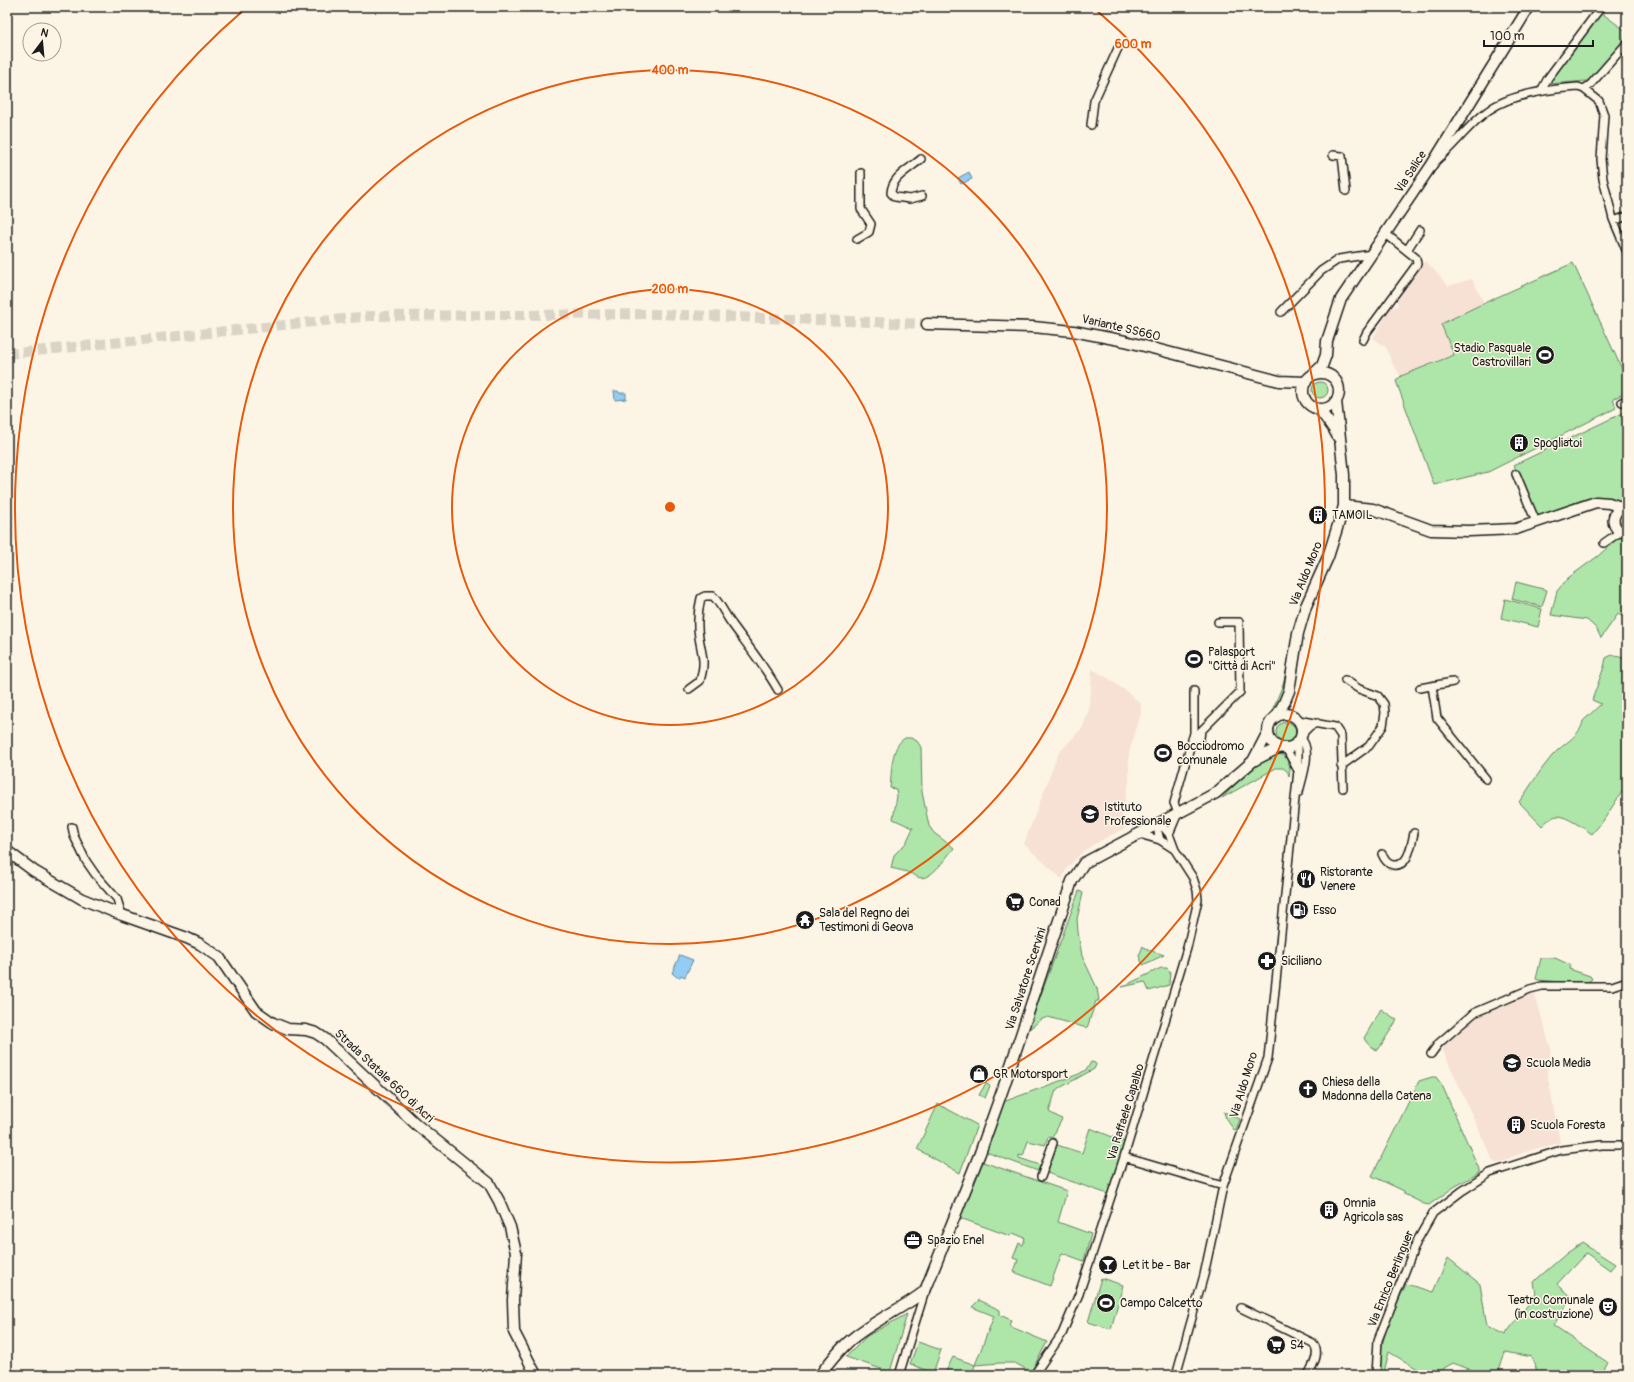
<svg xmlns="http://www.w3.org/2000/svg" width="1634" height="1382" viewBox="0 0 1634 1382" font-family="Pangolin,sans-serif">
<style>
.built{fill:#f7e0d4}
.green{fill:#aee6a9;stroke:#658162}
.water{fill:#93cdf3;stroke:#63869d}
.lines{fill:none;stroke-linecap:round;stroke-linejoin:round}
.stream{stroke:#63869d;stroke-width:2}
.secondary-tunnel{stroke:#dad4c7;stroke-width:10;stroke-dasharray:10 5;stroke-linecap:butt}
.street-casing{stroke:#1c1c1c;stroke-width:10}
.secondary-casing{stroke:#1c1c1c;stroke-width:13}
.street{stroke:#fcf5e5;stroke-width:7}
.secondary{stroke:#fcf5e5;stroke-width:10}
.ring{fill:none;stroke:#e8590c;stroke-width:2}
.labels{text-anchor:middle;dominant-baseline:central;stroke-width:3;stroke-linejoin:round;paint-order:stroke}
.street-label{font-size:12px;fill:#1c1c1c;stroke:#fcf5e5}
.poi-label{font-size:12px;fill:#1c1c1c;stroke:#fcf5e5;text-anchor:start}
.centre{fill:#e8590c;stroke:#fcf5e5;stroke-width:2}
.ring-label{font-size:12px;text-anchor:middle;font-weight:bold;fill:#e8590c;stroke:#fcf5e5;stroke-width:3;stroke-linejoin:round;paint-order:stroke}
</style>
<rect width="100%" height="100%" fill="#fcf5e5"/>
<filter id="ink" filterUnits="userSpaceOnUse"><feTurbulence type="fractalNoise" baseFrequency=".025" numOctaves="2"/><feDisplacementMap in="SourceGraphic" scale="8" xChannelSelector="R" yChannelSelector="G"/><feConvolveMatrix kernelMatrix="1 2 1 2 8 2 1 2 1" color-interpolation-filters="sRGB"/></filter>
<g filter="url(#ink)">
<!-- built -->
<path class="built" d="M1426,261L1448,286L1472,279L1484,303L1441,324L1454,355L1401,376L1391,361L1386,347L1373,338L1390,309L1398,306L1397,303L1399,297L1419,266Z
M1092,669L1108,678L1131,695L1141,704V713L1129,753V782L1122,813L1123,821L1127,827L1096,843L1082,852L1067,868L1062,879L1024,844L1058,754L1083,727L1090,706Z
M1530,995H1535L1551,1049L1547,1072L1560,1143L1538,1148L1511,1157L1502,1162L1496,1163L1492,1159L1441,1046L1460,1033L1479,1015Z"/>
<!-- green -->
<path class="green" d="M1600,14H1603L1627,32V38L1592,78L1587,81L1548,84Z
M1573,263L1627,380V392L1613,399L1616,408L1488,472L1434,485L1396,381L1401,376L1454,355L1441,324L1484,303Z
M1312 390a8 8 0 1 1 16 0a8 8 0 1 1-16 0Z
M1627,411V498C1617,506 1605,498 1593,498C1581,498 1554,513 1540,517L1533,509L1514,465Z
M1627,535V619L1618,614L1601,638L1596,628L1587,620L1551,615L1557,591L1568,578L1598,556L1620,536Z
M1516,582L1547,590L1542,607L1512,599Z
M1505,599L1542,609L1538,627L1501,618Z
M1612,655L1627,659V784L1603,821L1592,834C1585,829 1566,816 1558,816C1552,816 1546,822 1542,826L1519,802C1530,787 1540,770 1552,756C1561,745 1581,736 1583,721L1601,704L1592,700L1604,667L1606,658Z
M1287,669C1285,687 1282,707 1268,720L1282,687Z
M1276 732a10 10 0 1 1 20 0a10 10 0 1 1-20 0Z
M905,738H911L917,741L921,747L922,792L929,826L934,833L954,848C947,856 933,878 921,878C918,878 915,875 912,874C906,871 898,870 891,868L894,855L906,843L913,828L893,819L897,796L896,789L890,788C892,772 890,747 905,738Z
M1278,754L1283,755C1290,761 1291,768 1289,777L1288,772L1283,768H1276L1222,798C1236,784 1258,759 1278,754Z
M1079,891L1083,893L1077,919L1078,932L1082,956L1097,988L1099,1001H1096L1087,1028L1048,1017L1042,1019L1028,1030Z
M1143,946L1146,949L1164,955L1143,965L1139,956Z
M1541,958H1555L1570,965L1569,969L1590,976L1592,979L1585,984L1538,980L1536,979Z
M1161,968H1167L1170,971L1169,985L1149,991L1145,982L1122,987Z
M1381,1009L1397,1020L1378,1050C1372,1049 1366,1043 1364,1038Z
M1091,1062L1095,1063L1096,1065L1094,1069L1056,1090L1049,1112L1062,1119L1052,1138L1048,1137L1045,1145L1028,1141L1023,1156L1019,1155V1158L1040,1165L1038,1171L986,1152L1003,1102L1079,1074L1087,1069Z
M1432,1077H1436L1442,1085L1479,1169V1173L1454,1187L1429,1205L1424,1204L1404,1194V1191L1372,1176L1419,1081Z
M986,1083L990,1086L985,1098L979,1095Z
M938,1104L977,1125L960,1173L917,1149Z
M1224,1112L1240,1119L1236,1131H1235L1226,1119Z
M1090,1128L1125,1142L1108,1194L1047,1173L1057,1145L1082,1153Z
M983,1162L1067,1191L1058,1222L1091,1234L1084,1261L1062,1253L1050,1286L1014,1272L1018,1260L1013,1258L1019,1243L1023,1245L1025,1238L1013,1233L1010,1236L960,1218L976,1173Z
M1582,1243L1615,1264L1610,1270L1586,1253L1557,1284L1572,1297L1553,1326L1607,1362L1599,1375H1537L1535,1363L1531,1357L1505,1352L1498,1375H1485L1453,1363L1432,1375H1428L1389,1352L1385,1368L1386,1375H1382C1375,1345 1394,1311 1406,1284L1433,1292L1448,1258L1480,1284L1487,1326L1505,1335L1536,1294L1534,1282L1538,1278L1567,1253Z
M1101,1278L1123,1285L1111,1329L1088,1322Z
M979,1300L1000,1310V1315L1011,1320L1009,1326L1047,1342L1031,1372L1015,1363H1000L975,1365L972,1375H944L953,1357L975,1365L994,1316L972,1307Z
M907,1314L890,1372L846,1357L867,1336Z
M918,1342L941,1350L933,1373L910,1364Z"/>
<!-- water -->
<path class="water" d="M969,172L972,179L961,184L958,178Z
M614,391H618L619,393H626V399L615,400Z
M680,955L693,960L685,977L681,975L680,977H677L672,973Z"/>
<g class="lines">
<!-- stream -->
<path class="stream" d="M7,1370L14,1375"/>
<!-- secondary-tunnel -->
<path class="secondary-tunnel" d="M7,354L370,316L655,314L927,324"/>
<!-- street casing -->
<g class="street-casing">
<path id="street" d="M1584,89L1591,84L1627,43
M1541,91L1548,78L1601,7
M1091,125L1094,101L1119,46
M1333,155L1342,156L1346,191
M921,159C910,169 892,176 891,193L895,197L910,199L922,196
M1437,160C1455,145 1469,124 1489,110C1511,94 1551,89 1578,87L1584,89L1599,101L1604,115L1601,159L1603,179L1613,219L1627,252
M1614,221L1627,216
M857,239L869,232L871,224L861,209V173
M1407,250L1420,230
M1281,312L1321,271L1339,259L1372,254
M1363,340L1367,332L1417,264L1416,258L1386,234
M1622,402L1627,400
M1516,474L1536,522
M1604,543L1617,534L1622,532
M1432,686L1437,718L1486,779
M1420,688L1453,682
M689,689L700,681C706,660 702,657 699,637C697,625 698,610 701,598L705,596H713C721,604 725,615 732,624C748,646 765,667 778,690
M1298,720L1335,727L1341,736L1343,788
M1303,733L1310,726L1317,723
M1192,739L1200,738L1201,731L1240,692L1239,622H1218
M1286,748L1297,769
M1341,766L1369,746L1383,726L1385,713L1384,704L1378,696L1359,689L1345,680
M1299,792C1302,779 1313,749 1301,739
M1157,824L1158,832L1160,840
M72,827L74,836L86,861L95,874L117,899L122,915
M1139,834L1160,840L1174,849
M1169,834L1178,813L1174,803L1194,733V691
M1382,854C1384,859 1387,864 1393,865C1409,867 1411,845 1414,833
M1431,1054L1439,1043L1474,1013L1530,989L1542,986H1612L1627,981
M1124,1157L1223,1186
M1041,1177L1053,1143
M1241,1308L1313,1343C1321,1353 1313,1365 1308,1375
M899,1375L925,1291
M1034,1375L1062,1334L1079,1294L1124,1157L1187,948L1198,900L1197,890L1193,878L1175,850L1169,834L1164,828L1157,824
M1176,1375L1204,1275L1223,1186L1268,1058L1298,770V743
M1376,1375L1378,1340L1417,1241L1433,1213L1462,1191L1490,1173L1561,1150L1602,1145H1627"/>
</g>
<!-- secondary casing -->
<g class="secondary-casing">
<path id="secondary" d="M927,324L1033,327L1073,331L1125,341L1279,381L1306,382
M1303 391a18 18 0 1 1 36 0a18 18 0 1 1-36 0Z
M1310,377L1322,366L1326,355L1327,341L1341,299L1431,166L1529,7
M1319,409L1333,428L1338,437
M1344,506L1373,509L1431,530L1469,531L1516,529L1596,502L1609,503L1621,507
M1626,506C1614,509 1609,522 1619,531L1627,533
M1268 731a17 17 0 1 1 34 0a17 17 0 1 1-34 0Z
M1276,717L1284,703L1289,691L1298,633L1306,606L1328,557L1344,506V475L1336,401
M1253,761L1268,732
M7,851L34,871L82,899L122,915L187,938L200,944L219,957L256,1011L273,1023L288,1029L306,1030L316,1033L325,1039L417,1125L489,1183L499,1201L510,1227L516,1253L513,1300L514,1332L536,1375
M820,1375C830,1362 840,1348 853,1338C875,1320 902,1309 925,1291L980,1153L1005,1083L1072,881L1084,863L1216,793L1253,761L1280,747"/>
</g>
<!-- street -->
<use href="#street" class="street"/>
<!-- secondary -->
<use href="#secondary" class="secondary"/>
</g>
</g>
<!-- distance rings -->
<g class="ring">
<circle cx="670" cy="507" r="218"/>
<circle cx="670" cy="507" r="437"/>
<path d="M1095 9A655 655 0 1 1 245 9"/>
</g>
<!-- icons -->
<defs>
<g id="stadium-disc" transform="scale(1)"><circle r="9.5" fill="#1c1c1c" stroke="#fcf5e5"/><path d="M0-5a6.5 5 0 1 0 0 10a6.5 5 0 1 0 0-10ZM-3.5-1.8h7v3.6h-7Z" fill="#fff"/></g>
<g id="building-disc" transform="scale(1)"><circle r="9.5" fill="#1c1c1c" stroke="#fcf5e5"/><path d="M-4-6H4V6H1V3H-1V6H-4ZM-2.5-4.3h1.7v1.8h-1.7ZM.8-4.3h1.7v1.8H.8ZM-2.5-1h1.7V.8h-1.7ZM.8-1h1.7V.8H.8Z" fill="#fff"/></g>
<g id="school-disc" transform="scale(1)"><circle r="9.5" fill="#1c1c1c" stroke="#fcf5e5"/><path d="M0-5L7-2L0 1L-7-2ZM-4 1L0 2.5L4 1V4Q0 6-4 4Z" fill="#fff"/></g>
<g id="restaurant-disc" transform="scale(1)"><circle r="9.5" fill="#1c1c1c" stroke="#fcf5e5"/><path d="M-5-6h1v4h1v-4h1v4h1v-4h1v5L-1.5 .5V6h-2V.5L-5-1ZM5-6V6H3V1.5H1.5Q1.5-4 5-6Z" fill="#fff"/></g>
<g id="supermarket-disc" transform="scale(1)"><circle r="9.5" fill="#1c1c1c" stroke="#fcf5e5"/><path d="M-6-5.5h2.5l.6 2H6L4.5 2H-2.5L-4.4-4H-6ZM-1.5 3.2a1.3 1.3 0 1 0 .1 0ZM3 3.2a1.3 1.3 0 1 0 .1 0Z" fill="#fff"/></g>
<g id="fuel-disc" transform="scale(1)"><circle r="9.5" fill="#1c1c1c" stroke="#fcf5e5"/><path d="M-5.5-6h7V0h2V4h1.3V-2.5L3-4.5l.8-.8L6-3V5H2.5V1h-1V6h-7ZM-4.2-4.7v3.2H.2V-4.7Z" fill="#fff"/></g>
<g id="temple-disc" transform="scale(1)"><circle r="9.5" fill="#1c1c1c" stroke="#fcf5e5"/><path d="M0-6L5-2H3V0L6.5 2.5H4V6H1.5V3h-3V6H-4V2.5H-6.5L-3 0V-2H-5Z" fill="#fff"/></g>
<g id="pharmacy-disc" transform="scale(1)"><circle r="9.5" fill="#1c1c1c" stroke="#fcf5e5"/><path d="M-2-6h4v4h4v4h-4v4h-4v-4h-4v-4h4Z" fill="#fff"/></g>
<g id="shop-disc" transform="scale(1)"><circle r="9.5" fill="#1c1c1c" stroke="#fcf5e5"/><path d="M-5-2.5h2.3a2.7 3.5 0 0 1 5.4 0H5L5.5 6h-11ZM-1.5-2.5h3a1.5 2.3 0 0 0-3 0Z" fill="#fff"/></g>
<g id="church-disc" transform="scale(1)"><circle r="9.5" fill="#1c1c1c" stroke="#fcf5e5"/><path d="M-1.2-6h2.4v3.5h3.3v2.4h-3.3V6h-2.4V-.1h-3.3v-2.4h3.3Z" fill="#fff"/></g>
<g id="office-disc" transform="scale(1)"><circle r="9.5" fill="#1c1c1c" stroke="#fcf5e5"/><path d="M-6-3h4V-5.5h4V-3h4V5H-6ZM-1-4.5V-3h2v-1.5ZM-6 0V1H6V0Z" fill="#fff"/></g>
<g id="bar-disc" transform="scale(1)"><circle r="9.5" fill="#1c1c1c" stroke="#fcf5e5"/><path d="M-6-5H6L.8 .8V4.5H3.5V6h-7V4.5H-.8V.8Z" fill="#fff"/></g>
<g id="theatre-disc" transform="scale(1)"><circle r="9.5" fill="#1c1c1c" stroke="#fcf5e5"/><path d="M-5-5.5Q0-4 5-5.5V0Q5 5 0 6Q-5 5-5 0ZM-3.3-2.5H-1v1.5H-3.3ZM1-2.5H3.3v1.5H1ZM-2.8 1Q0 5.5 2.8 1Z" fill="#fff"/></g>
</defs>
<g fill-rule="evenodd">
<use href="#stadium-disc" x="1545" y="355"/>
<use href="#building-disc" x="1519" y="443"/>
<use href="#building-disc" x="1318" y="515"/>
<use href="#stadium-disc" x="1194" y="659"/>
<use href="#stadium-disc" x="1163" y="753"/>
<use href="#school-disc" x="1090" y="814"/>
<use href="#restaurant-disc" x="1306" y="879"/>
<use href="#supermarket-disc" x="1015" y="902"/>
<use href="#fuel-disc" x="1299" y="910"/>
<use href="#temple-disc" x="805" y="920"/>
<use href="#pharmacy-disc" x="1267" y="961"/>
<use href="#school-disc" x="1512" y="1063"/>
<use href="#shop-disc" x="979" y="1074"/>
<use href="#church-disc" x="1308" y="1089"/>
<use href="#building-disc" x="1516" y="1125"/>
<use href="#building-disc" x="1329" y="1210"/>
<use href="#office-disc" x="913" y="1240"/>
<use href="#bar-disc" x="1108" y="1265"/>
<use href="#stadium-disc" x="1106" y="1303"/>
<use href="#theatre-disc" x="1608" y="1307"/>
<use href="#supermarket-disc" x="1276" y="1345"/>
</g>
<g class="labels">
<!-- street labels -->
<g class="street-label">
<text transform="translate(1411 172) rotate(-57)">Via Salice</text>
<text transform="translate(1121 328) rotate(13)">Variante SS660</text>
<text transform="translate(1306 574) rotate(-68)">Via Aldo Moro</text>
<text transform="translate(1026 979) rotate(-72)">Via Salvatore Scervini</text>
<text transform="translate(384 1076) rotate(43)">Strada Statale 660 di Acri</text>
<text transform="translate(1244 1085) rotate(-73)">Via Aldo Moro</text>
<text transform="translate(1126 1112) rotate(-73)">Via Raffaele Capalbo</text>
<text transform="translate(1391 1279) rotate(-68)">Via Enrico Berlinguer</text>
</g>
<!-- poi labels -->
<g class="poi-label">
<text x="1531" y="348" text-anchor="end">Stadio Pasquale<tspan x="1531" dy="14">Castrovillari</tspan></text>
<text x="1533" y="443">Spogliatoi</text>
<text x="1332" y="515">TAMOIL</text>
<text x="1208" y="652">Palasport<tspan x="1208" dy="14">"Città di Acri"</tspan></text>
<text x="1177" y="746">Bocciodromo<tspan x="1177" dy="14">comunale</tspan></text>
<text x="1104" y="807">Istituto<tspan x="1104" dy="14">Professionale</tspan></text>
<text x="1320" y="872">Ristorante<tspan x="1320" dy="14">Venere</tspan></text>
<text x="1029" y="902">Conad</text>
<text x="1313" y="910">Esso</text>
<text x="819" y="913">Sala del Regno dei<tspan x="819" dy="14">Testimoni di Geova</tspan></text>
<text x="1281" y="961">Siciliano</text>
<text x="1526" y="1063">Scuola Media</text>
<text x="993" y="1074">GR Motorsport</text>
<text x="1322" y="1082">Chiesa della<tspan x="1322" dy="14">Madonna della Catena</tspan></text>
<text x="1530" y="1125">Scuola Foresta</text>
<text x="1343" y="1203">Omnia<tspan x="1343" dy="14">Agricola sas</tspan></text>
<text x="927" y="1240">Spazio Enel</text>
<text x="1122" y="1265">Let it be - Bar</text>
<text x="1594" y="1300" text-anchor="end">Teatro Comunale<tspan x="1594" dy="14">(in costruzione)</tspan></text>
<text x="1120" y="1303">Campo Calcetto</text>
<text x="1290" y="1345">S4</text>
</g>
</g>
<circle cx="670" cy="507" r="6" class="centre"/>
<g class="ring-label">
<text x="1133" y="48">600 m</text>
<text x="670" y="74">400 m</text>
<text x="670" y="293">200 m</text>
</g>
<!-- margin -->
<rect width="1634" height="1382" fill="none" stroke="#fcf5e5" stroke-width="24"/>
<rect x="12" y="12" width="1610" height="1358" fill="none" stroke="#1c1c1c" stroke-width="1.5" filter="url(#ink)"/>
<!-- north arrow -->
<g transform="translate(42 42) rotate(16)"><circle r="19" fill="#fcf5e5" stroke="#a29e95"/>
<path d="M0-3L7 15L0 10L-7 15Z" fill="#1c1c1c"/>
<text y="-6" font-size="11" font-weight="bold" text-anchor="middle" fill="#1c1c1c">N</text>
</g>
<!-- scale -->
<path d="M1484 40v6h109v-6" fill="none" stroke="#1c1c1c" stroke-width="2"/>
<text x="1490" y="40" font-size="12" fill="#1c1c1c" stroke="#fcf5e5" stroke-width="3" paint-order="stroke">100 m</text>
</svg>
